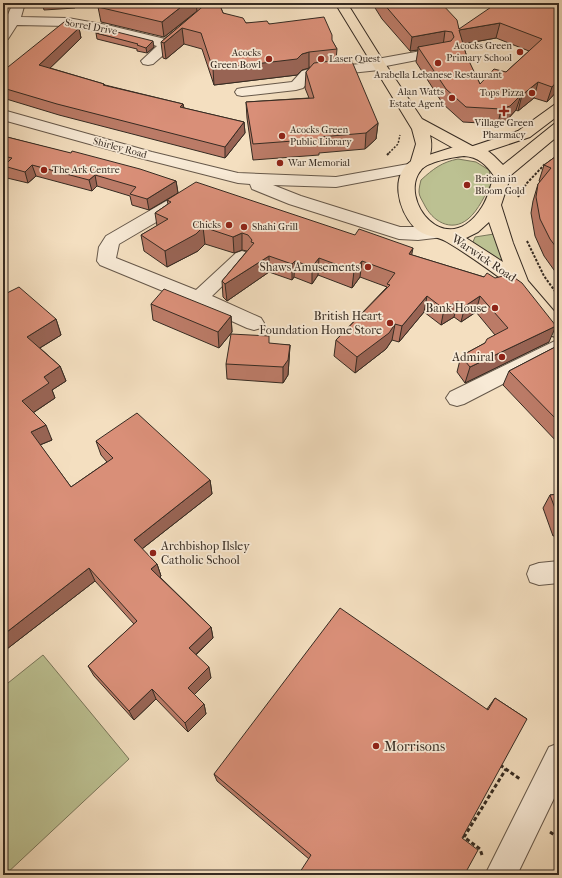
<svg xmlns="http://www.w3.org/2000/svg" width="562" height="878" viewBox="0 0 562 878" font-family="'IM FELL French Canon',serif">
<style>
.green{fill:#bcc192;stroke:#79765a}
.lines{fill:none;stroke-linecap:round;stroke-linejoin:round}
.minor-casing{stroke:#66584a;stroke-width:2}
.major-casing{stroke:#362b22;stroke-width:2}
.highway-casing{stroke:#362b22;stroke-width:2}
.path-far2{stroke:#362b22;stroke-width:1.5;stroke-dasharray:2 1.5;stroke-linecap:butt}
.path-far1{stroke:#362b22;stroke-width:2;stroke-dasharray:2.5 1.5;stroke-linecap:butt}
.path{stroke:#362b22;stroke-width:3;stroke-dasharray:4 2.5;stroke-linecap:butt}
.minor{fill:#f8ead6;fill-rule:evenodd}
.major{fill:#f4dfc0;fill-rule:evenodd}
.highway{fill:#f4dfc0;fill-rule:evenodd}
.wall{fill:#bb7b67;stroke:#362b22;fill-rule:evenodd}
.shaded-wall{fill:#986454;stroke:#362b22}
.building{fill:#d98f78;stroke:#362b22;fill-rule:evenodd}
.poi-dot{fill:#8f2418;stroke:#f8ead6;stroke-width:1.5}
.labels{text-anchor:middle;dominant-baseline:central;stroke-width:3.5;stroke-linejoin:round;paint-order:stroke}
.far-street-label{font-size:10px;fill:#362b22;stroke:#f8ead6}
.far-poi-label{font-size:10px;fill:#362b22;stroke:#f8ead6;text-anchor:start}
.street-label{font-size:12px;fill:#362b22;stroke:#f8ead6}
.poi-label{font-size:12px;fill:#362b22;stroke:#f8ead6;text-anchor:end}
.near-poi-label{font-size:14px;fill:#362b22;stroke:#f8ead6;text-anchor:start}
</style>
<rect width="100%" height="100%" fill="#f4dfc0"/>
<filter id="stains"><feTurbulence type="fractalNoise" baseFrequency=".005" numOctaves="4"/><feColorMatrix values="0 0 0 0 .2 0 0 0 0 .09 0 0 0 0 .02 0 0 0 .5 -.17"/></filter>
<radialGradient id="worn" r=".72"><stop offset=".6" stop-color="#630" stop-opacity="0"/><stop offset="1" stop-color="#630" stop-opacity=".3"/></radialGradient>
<!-- green -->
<path class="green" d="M458,159L476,162L489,170L492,183C485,194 479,210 468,219C451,233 432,221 424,204C422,200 419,196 419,192C419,188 420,184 421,180C433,169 442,162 458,159Z
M494,234L510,268L475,246L473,242L475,237Z
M43,655L129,759L5,875H3V687Z"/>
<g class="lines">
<!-- minor casing -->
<g class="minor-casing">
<path id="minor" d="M13,3H25L21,17L68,18L107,25L165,39C172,33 179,25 190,27L192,30L153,64L148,65L143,64L141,61L157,46L107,33L68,26L17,25L8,39L3,40V26Z
M443,47L448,48L450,51L448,54L386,66L384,69L379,70L313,77L303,88L296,90L242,96L237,95L235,92L237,89L242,88L292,82L302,71L309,69L370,63L372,60L377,59Z
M3,110L152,152L238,173L336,177L414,163L420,165L422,168L420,171L336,187L273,185L301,196L400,227H437L443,229L446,233L443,237L418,240L399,239L289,204L252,189L250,184L238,183L140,158L3,120Z
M181,195L187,196L190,200L187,204L119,244L116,258L196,290L236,253L242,251L248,253L251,257L248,261L212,296L261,318L264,323L261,328L254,330L247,328L192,303L100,265L97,261L99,247L106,236L175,196Z
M559,339V355L464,404L457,406L450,404L446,398L450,392Z
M559,561V583L539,585L530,582L527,574L530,566L539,563Z
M559,743V788L517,875H485L549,747Z"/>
</g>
<!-- major casing -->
<g class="major-casing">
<path id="major" d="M335,3H347L380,56L422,119L474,147L476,150L474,153L468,155L462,153L430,135C433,147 431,157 424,167L418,169L412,167L410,164L416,144L412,129Z"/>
</g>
<!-- highway casing -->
<g class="highway-casing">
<path id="highway" d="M559,103V115L530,137L488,151L494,156L503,165L554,124L559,122V135L511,175L501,205L513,243L528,281L559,317V338L552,336C543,325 534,314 525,303C521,297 517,291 512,287C491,271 469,255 447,242C436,235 425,238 414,227C398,210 389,174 413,160L454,147H470L518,131L554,105ZM464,156C478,157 486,164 494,176C490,187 488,198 482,207C447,263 397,199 421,170C427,162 453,157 464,156ZM489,222L503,262L466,238L478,232Z"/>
</g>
<!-- path-far2 -->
<path class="path-far2" d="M389,153L398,144L400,135"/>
<!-- path-far1 -->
<path class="path-far1" d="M387,155L390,152
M518,197L527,183L545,164
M527,241L544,276L557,294"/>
<!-- path -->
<path class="path" d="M500,765L520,779
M550,832L559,838
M482,855L480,849L464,837L506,769"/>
<!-- minor -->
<use href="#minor" class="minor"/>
<!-- major -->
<use href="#major" class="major"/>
<!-- highway -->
<use href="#highway" class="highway"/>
</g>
<!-- wall -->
<path class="wall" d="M42,3H76L75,8L44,10Z
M99,3H219L223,13L246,23L269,24L332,41L337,49L336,60L378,123L376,139L365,149L319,153V155L253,160L247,118L246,102L309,98L305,88L306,72L310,67L302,70L297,75L214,85L202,49L184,44L166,59L163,58L161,42L198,11L164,37L101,22L98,7Z
M372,3H441L459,29L559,3V89L547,102L534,98L518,111L516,110L506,121L498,124L463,122L443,104L416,62L418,50L410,51L382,19ZM496,38L529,51L506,72L480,84L468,61L463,44Z
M79,28L81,38L50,68L104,84L105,85L183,104L184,108L244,122L245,133L225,158L59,115L3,98V71Z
M96,33L154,47L147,53L137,51V49L97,39Z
M3,136L176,181L178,193L149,210L132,205L130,196L97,186L92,191L36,176L28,183L7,178L3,166Z
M559,154V277L544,256L535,236L531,213L533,201L538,184L540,182L539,181L544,165Z
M167,200L412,255L484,277L549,342L465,383L457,372L461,356L485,343L495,335L476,312L461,322L454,317L441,325L424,312L399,342L392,340L386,349L355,373L334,356L336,340L387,287L360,277L352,288L318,275L312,284L294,277L292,280L269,272L227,301L223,297L222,281L247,251L242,250L234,253L205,244L198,251L167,267L144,251L141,235L157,226L155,213L168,204Z
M3,295L56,319L61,335L40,348L60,366L66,381L52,390L55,398L33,413L52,440L40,445L71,487L107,462L101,455L96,441L210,480L212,494L142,549L157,564L161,576L160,577L211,627L213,638L196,655L211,678L194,694L204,704L206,714L188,732L156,699L134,720L94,676L88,666L134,624L95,581L3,652Z
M151,304L231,316L232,332L219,348L153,320Z
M269,344L290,345L288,375L283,383L227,379L226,364Z
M559,345V445L558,443L503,385L509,371Z
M559,494V535L553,536L543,508L550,495Z
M495,698L527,719L309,859L217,781L214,774L487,709Z"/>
<!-- shaded-wall -->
<path class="shaded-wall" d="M74,3H76L75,8Z
M186,3H196L197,11L164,37L162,22Z
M500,23L496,38L457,45L459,30Z
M79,28L81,38L42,76L39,65Z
M182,28L184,44L166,59L164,43Z
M445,31L443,46L418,47V50L410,51L412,37Z
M153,41L154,47L147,53L146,48Z
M309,52V68L302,70L297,75L214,85L213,69L302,54Z
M559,79V89L547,102L552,87Z
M538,82L534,98L518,111L522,95Z
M521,95L516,110L506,121L498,124L501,109Z
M183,104L184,114L180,107Z
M244,122L245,133L225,158V147Z
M378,123L376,139L365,149L366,133Z
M32,165L36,176L28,183L25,172Z
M95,175L97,186L92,191L89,180Z
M176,181L178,193L149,210L147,199Z
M203,227L205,244L198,251L167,267L165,251Z
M242,233V250L234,253L233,237Z
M413,248L410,264L409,254Z
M269,256V272L227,301L225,284Z
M319,258L318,275L312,284V267Z
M295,261L294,277L292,280V264Z
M362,261L360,277L352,288L354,271Z
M427,296L424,312L399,342L402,326Z
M480,296L476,312L461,322L465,306Z
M458,301L454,317L441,325L444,309Z
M231,316L232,332L219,348L218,332Z
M56,319L61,335L33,352L27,337Z
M395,324L392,340L386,349L355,373L357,357Z
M556,326L549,342L465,383L470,367Z
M290,345L288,375L283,383V367Z
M60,366L66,381L52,390L55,398L28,416L22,401L44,377Z
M46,425L52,440L37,446L31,432Z
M210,480L212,494L138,552L134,540Z
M157,564L161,576L155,581L151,569Z
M89,568L95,581L3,652V635Z
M211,627L213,638L192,658L189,648Z
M209,667L211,678L191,698L188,688Z
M152,689L156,699L134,720L129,711Z
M204,704L206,714L188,732L185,723Z"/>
<!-- building -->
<path class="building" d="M99,3H186L162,22L98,7Z
M207,3H219L223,13L243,18L246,23L267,21L269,24L324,17L332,35V40L337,49L309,52L302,54L297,59L213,69L201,33L182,28L164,43L161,42Z
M383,3H441L457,20L459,29L497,3H559V79L552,87L538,82L522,95H521L510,106L501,109L466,107L446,89L418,47L451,41L454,37L452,32L445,31L412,37ZM500,23L542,39L506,72L494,69L480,84L469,61H468L459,30Z
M69,18L79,28L39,65L104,84L103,85L183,104L180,107L244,122L225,147L57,104L3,88V71Z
M97,27L153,41L146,48L137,45L138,44L96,33Z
M351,59L378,123L366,133L320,137V139L253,144L246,102L314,98L306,72L314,63Z
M3,136L71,153L72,151L140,169L176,181L147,199L130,194L136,187L95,175L89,180L32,165L25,172L4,166L12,158L3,156Z
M559,154V251L550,239L540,219L536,197L538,184L551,168L544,165Z
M196,182L355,235L359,229L413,248L409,254L484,277L487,273L495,278L503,276H512L522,283L556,326L470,367L461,356L485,343L487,339L508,328L480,296L465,306L458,301L444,309L427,296L402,326L395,324L389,333L357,357L336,340L390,285L387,284L395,273L362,261L354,271L319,258L312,267L295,261L292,264L269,256L225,284L222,281L254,243L251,242L252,240L248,235L242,233L233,237L203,227L196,234L165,251L141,235L168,219L155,213L171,202L167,200Z
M19,287L56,319L27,337L60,366L44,377L49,383L22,401L46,425L31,432L71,487L113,458L96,441L137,413L210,480L134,540L157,564L151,569L211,627L189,648L209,667L188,688L204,704L185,723L152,689L129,711L88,666L137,621L89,568L3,635V295Z
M164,289L231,316L218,332L151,304Z
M231,334L269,336V343L290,345L288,360L283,367L226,364Z
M559,345V422L509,371Z
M559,494V519L550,495Z
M340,608L488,710L495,698L527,719L462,838L478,850L467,870L472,875H298L311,855L214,774Z"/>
<!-- markers -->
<g class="poi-dot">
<circle cx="520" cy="52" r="4"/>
<circle cx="269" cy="59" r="4"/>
<circle cx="321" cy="59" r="4"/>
<circle cx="438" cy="63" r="4"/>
<circle cx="532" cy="93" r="4"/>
<circle cx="452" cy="98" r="4"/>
<path d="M502 105h4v4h4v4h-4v4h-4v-4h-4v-4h4z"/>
<circle cx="282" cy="136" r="4"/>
<circle cx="280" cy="163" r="4"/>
<circle cx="44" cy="170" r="4"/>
<circle cx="467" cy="185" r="4"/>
<circle cx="229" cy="225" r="4"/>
<circle cx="244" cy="227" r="4"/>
<circle cx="368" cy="267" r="4"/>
<circle cx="495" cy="308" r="4"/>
<circle cx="390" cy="323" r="4"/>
<circle cx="502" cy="357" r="4"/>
<circle cx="153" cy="553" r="4"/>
<circle cx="376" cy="746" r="4"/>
</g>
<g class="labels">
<!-- far-street labels -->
<g class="far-street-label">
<text transform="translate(91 27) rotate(10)">Sorrel Drive</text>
<text transform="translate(120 148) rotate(15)">Shirley Road</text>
</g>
<!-- far-poi labels -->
<g class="far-poi-label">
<text x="512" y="46" text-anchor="end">Acocks Green<tspan x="512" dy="12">Primary School</tspan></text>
<text x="261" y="53" text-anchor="end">Acocks<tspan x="261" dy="12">Green Bowl</tspan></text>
<text x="329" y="59">Laser Quest</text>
<text x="438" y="75" text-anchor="middle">Arabella Lebanese Restaurant</text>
<text x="444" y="92" text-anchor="end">Alan Watts<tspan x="444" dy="12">Estate Agent</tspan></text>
<text x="524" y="93" text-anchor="end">Tops Pizza</text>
<text x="504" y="123" text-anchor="middle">Village Green<tspan x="504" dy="12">Pharmacy</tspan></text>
<text x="290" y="130">Acocks Green<tspan x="290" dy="12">Public Library</tspan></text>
<text x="288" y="163">War Memorial</text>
<text x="52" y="170">The Ark Centre</text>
<text x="475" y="179">Britain in<tspan x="475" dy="12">Bloom Gold</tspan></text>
<text x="221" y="225" text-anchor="end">Chicks</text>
<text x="252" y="227">Shahi Grill</text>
</g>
<!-- street labels -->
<g class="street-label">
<text transform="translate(484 258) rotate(34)">Warwick Road</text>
</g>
<!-- poi labels -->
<g class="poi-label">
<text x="360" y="267">Shaws Amusements</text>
<text x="487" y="308">Bank House</text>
<text x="382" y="316">British Heart<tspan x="382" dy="14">Foundation Home Store</tspan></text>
<text x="494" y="357">Admiral</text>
<text x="161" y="546" text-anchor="start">Archbishop Ilsley<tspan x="161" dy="14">Catholic School</tspan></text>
</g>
<!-- near-poi labels -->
<g class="near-poi-label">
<text x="384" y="746">Morrisons</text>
</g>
</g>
<!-- margin -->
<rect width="562" height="878" fill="none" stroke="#f4dfc0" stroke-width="16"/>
<rect x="4" y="4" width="554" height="870" fill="none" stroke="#362b22" stroke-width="2"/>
<rect x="8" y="8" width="546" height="862" fill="none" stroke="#362b22"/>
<rect width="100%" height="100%" filter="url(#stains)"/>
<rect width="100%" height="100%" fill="url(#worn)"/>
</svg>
